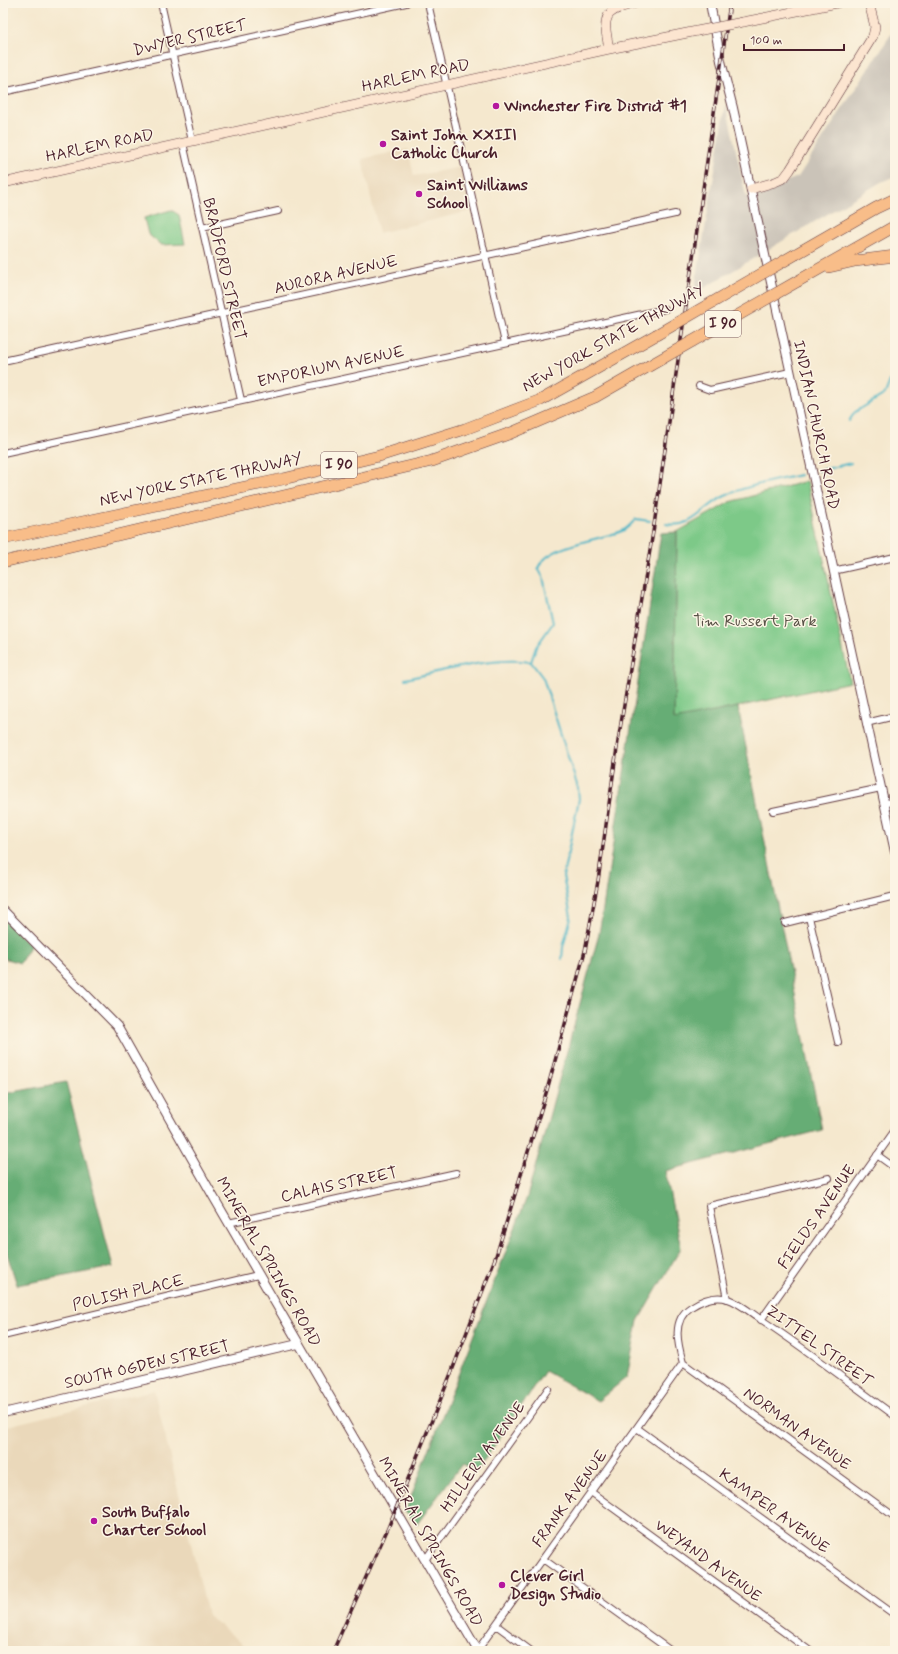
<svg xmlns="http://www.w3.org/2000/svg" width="898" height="1654" viewBox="0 0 898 1654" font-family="Mynerve,sans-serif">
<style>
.built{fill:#ead8ba}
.industrial{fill:#cac3b8}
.green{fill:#7dc988;stroke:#64745a}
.forest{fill:#66ad74;stroke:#586650}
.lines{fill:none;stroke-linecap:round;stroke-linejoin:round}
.stream{stroke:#4bb6c7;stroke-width:2}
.minor-casing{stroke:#643d43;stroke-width:8}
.tertiary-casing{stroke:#643d43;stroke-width:10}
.secondary-casing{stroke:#643d43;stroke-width:10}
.motorway-casing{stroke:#643d43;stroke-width:12}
.minor{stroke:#fff;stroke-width:6}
.tertiary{stroke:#fff;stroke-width:8}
.secondary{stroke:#fce5d0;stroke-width:9}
.motorway{stroke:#f8bd89;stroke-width:11}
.rail-casing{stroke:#4a1f2b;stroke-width:3.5}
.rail{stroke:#fcf5e5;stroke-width:2;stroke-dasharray:6;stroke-linecap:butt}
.secondary-bridge-casing{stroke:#643d43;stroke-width:10;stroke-linecap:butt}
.motorway-bridge-casing{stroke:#643d43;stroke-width:12;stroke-linecap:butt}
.secondary-bridge{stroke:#fce5d0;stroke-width:9}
.motorway-bridge{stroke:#f8bd89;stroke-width:11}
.poi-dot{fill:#b5179e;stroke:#fcf5e5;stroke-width:1.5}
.labels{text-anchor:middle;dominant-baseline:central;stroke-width:3;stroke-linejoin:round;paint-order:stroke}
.shield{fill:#fcf5e5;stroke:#7f5f63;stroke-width:1}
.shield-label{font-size:15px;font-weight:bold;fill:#4a1f2b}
.street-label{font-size:16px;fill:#4a1f2b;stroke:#fcf5e5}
.poi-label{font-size:16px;font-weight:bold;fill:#4a1f2b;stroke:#fcf5e5;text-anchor:start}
.park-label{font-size:16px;fill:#595247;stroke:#fcf5e5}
</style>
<rect width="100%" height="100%" fill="#fcf5e5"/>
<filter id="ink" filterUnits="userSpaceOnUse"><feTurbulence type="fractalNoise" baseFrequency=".025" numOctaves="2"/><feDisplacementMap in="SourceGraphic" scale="8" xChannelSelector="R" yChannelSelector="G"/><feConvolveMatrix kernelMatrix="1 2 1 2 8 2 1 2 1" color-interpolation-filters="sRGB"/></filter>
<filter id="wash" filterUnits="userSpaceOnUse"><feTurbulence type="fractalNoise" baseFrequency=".012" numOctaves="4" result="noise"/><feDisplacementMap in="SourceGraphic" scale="16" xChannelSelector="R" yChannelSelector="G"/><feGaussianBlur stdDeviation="0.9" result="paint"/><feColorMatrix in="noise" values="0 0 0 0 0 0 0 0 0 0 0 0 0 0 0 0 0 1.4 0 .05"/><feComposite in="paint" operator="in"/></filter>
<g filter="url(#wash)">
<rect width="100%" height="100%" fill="#f5e8ce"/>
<!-- built -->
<path class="built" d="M408,149L414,176L462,167L471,211L379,233L362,159Z
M154,1390L208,1615L251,1651H3V1427Z"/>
<!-- industrial -->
<path class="industrial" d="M895,28V176L881,182L694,294L726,104L746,197L798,177Z"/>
<!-- green -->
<path class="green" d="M171,210L179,215L185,244L161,245L148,234L144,218Z
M807,481L850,682L674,721L677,532L730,502Z"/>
<!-- forest -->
<path class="forest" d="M677,532L674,720L738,707L822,1130L665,1171L681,1248L638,1321L627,1377L598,1401L545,1371L476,1472L462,1464L417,1524L405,1512L527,1197L599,934L661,533Z
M3,919L31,945L20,963L3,958Z
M66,1082L113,1267L17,1285L3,1241V1094Z"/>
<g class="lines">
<!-- stream -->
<path class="stream" d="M895,114V121
M849,421L855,412L885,394L895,368
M818,471L851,463
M666,524C693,529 702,508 723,497C746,485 775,481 800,475
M531,662L536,647L553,623L543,577L538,568C548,544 600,540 622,531C627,529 632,523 636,519L650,521
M405,679C443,671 493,656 531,662L543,678L578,788L579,799L563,876L571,917L563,947L562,959"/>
</g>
</g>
<g filter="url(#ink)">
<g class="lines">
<!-- minor casing -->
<g class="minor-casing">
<path id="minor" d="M161,3L192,141
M428,3L505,343
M3,92L406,3
M183,143L241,400
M202,228L278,211
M3,361L675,214
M699,386L710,390L790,372
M3,453L665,309
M833,571L895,557
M866,723L895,716
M884,804L895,801
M773,811L881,788
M809,917L838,1042
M785,923L895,896
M877,1155L895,1168
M228,1223L456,1173
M727,1299L709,1206L829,1178
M761,1320L895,1130
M3,1336L258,1275
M683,1363C678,1345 671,1320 691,1307C702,1300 715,1295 728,1299C740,1303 751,1313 762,1320C807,1350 851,1384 895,1416
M683,1363L895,1517
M637,1428L895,1615
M591,1492L810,1651
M543,1559L671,1651
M425,1560L548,1389
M496,1625L531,1651
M477,1651L683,1363"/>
</g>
<!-- tertiary casing -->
<g class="tertiary-casing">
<path id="tertiary" d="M710,3L721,61L733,108L895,852
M3,910L117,1026L213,1196L478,1651
M3,1413L298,1344"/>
</g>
<!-- secondary casing -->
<g class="secondary-casing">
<path id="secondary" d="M743,22L837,3
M609,49C603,16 602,11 637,3
M3,183L609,49L697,31
M751,189L775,182L784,178L790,170L873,36L875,27L869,3"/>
</g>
<!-- motorway casing -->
<g class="motorway-casing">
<path id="motorway" d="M796,254L876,208L895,199
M829,267L855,261L895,256
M798,281L895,226
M3,539L283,479L379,456L465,429L541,400L656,335
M3,562L432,461L511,433L595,397L649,366"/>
</g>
<!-- minor -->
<use href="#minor" class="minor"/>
<!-- tertiary -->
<use href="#tertiary" class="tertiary"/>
<!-- secondary -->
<use href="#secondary" class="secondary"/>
<!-- motorway -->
<use href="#motorway" class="motorway"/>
<!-- rail casing -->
<g class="rail-casing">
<path id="rail" d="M333,1651L388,1528L450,1376L496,1256L547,1090L585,951L598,881L618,741L653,532L730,3"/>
</g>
<!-- rail -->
<use href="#rail" class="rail"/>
<!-- secondary-bridge casing -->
<g class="secondary-bridge-casing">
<path id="secondary-bridge" d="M697,31L743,22"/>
</g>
<!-- motorway-bridge casing -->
<g class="motorway-bridge-casing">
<path id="motorway-bridge" d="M656,335L796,254
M649,366L798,281"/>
</g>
<!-- secondary-bridge -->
<use href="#secondary-bridge" class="secondary-bridge"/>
<!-- motorway-bridge -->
<use href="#motorway-bridge" class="motorway-bridge"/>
</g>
</g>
<!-- markers -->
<g class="poi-dot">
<circle cx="496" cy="106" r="4"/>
<circle cx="383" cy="144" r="4"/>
<circle cx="419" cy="194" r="4"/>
<circle cx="94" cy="1521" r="4"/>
<circle cx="502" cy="1585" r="4"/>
</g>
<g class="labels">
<!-- shield labels -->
<g class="shield">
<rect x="705" y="311" width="36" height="26" rx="3"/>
<rect x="321" y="452" width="36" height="26" rx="3"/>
</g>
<g class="shield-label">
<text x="723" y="324">I 90</text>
<text x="339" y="465">I 90</text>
</g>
<!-- street labels -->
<g class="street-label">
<text transform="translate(190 38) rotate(-13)">DWYER STREET</text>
<text transform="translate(416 76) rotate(-12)">HARLEM ROAD</text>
<text transform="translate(100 146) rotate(-12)">HARLEM ROAD</text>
<text transform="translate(224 269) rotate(77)">BRADFORD STREET</text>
<text transform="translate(336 275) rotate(-13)">AURORA AVENUE</text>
<text transform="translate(614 338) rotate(-29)">NEW YORK STATE THRUWAY</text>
<text transform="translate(331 367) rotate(-12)">EMPORIUM AVENUE</text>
<text transform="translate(816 425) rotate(78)">INDIAN CHURCH ROAD</text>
<text transform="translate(201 480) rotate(-12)">NEW YORK STATE THRUWAY</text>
<text transform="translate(339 1185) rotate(-12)">CALAIS STREET</text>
<text transform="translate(817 1217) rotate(-55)">FIELDS AVENUE</text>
<text transform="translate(268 1262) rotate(60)">MINERAL SPRINGS ROAD</text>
<text transform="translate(128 1293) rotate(-13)">POLISH PLACE</text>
<text transform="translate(819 1346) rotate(36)">ZITTEL STREET</text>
<text transform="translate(147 1365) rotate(-13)">SOUTH OGDEN STREET</text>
<text transform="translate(797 1429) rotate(36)">NORMAN AVENUE</text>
<text transform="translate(483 1457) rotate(-54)">HILLERY AVENUE</text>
<text transform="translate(570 1499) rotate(-54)">FRANK AVENUE</text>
<text transform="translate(774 1511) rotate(36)">KAMPER AVENUE</text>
<text transform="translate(430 1542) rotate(60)">MINERAL SPRINGS ROAD</text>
<text transform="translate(708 1561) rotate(36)">WEYAND AVENUE</text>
</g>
<!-- poi labels -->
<g class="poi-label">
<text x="504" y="106">Winchester Fire District #1</text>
<text x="391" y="135">Saint John XXIII<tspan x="391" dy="18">Catholic Church</tspan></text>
<text x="427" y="185">Saint Williams<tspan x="427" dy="18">School</tspan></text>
<text x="102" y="1512">South Buffalo<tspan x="102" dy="18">Charter School</tspan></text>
<text x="510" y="1576">Clever Girl<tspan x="510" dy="18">Design Studio</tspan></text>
</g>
<!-- park labels -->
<g class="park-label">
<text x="755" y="621">Tim Russert Park</text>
</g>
</g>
<!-- margin -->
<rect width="898" height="1654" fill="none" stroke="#fcf5e5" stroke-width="16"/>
<!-- scale -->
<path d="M744 44v6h100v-6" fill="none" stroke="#4a1f2b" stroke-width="2"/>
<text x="750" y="44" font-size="12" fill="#4a1f2b" stroke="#fcf5e5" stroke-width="3" paint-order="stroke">100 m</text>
</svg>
